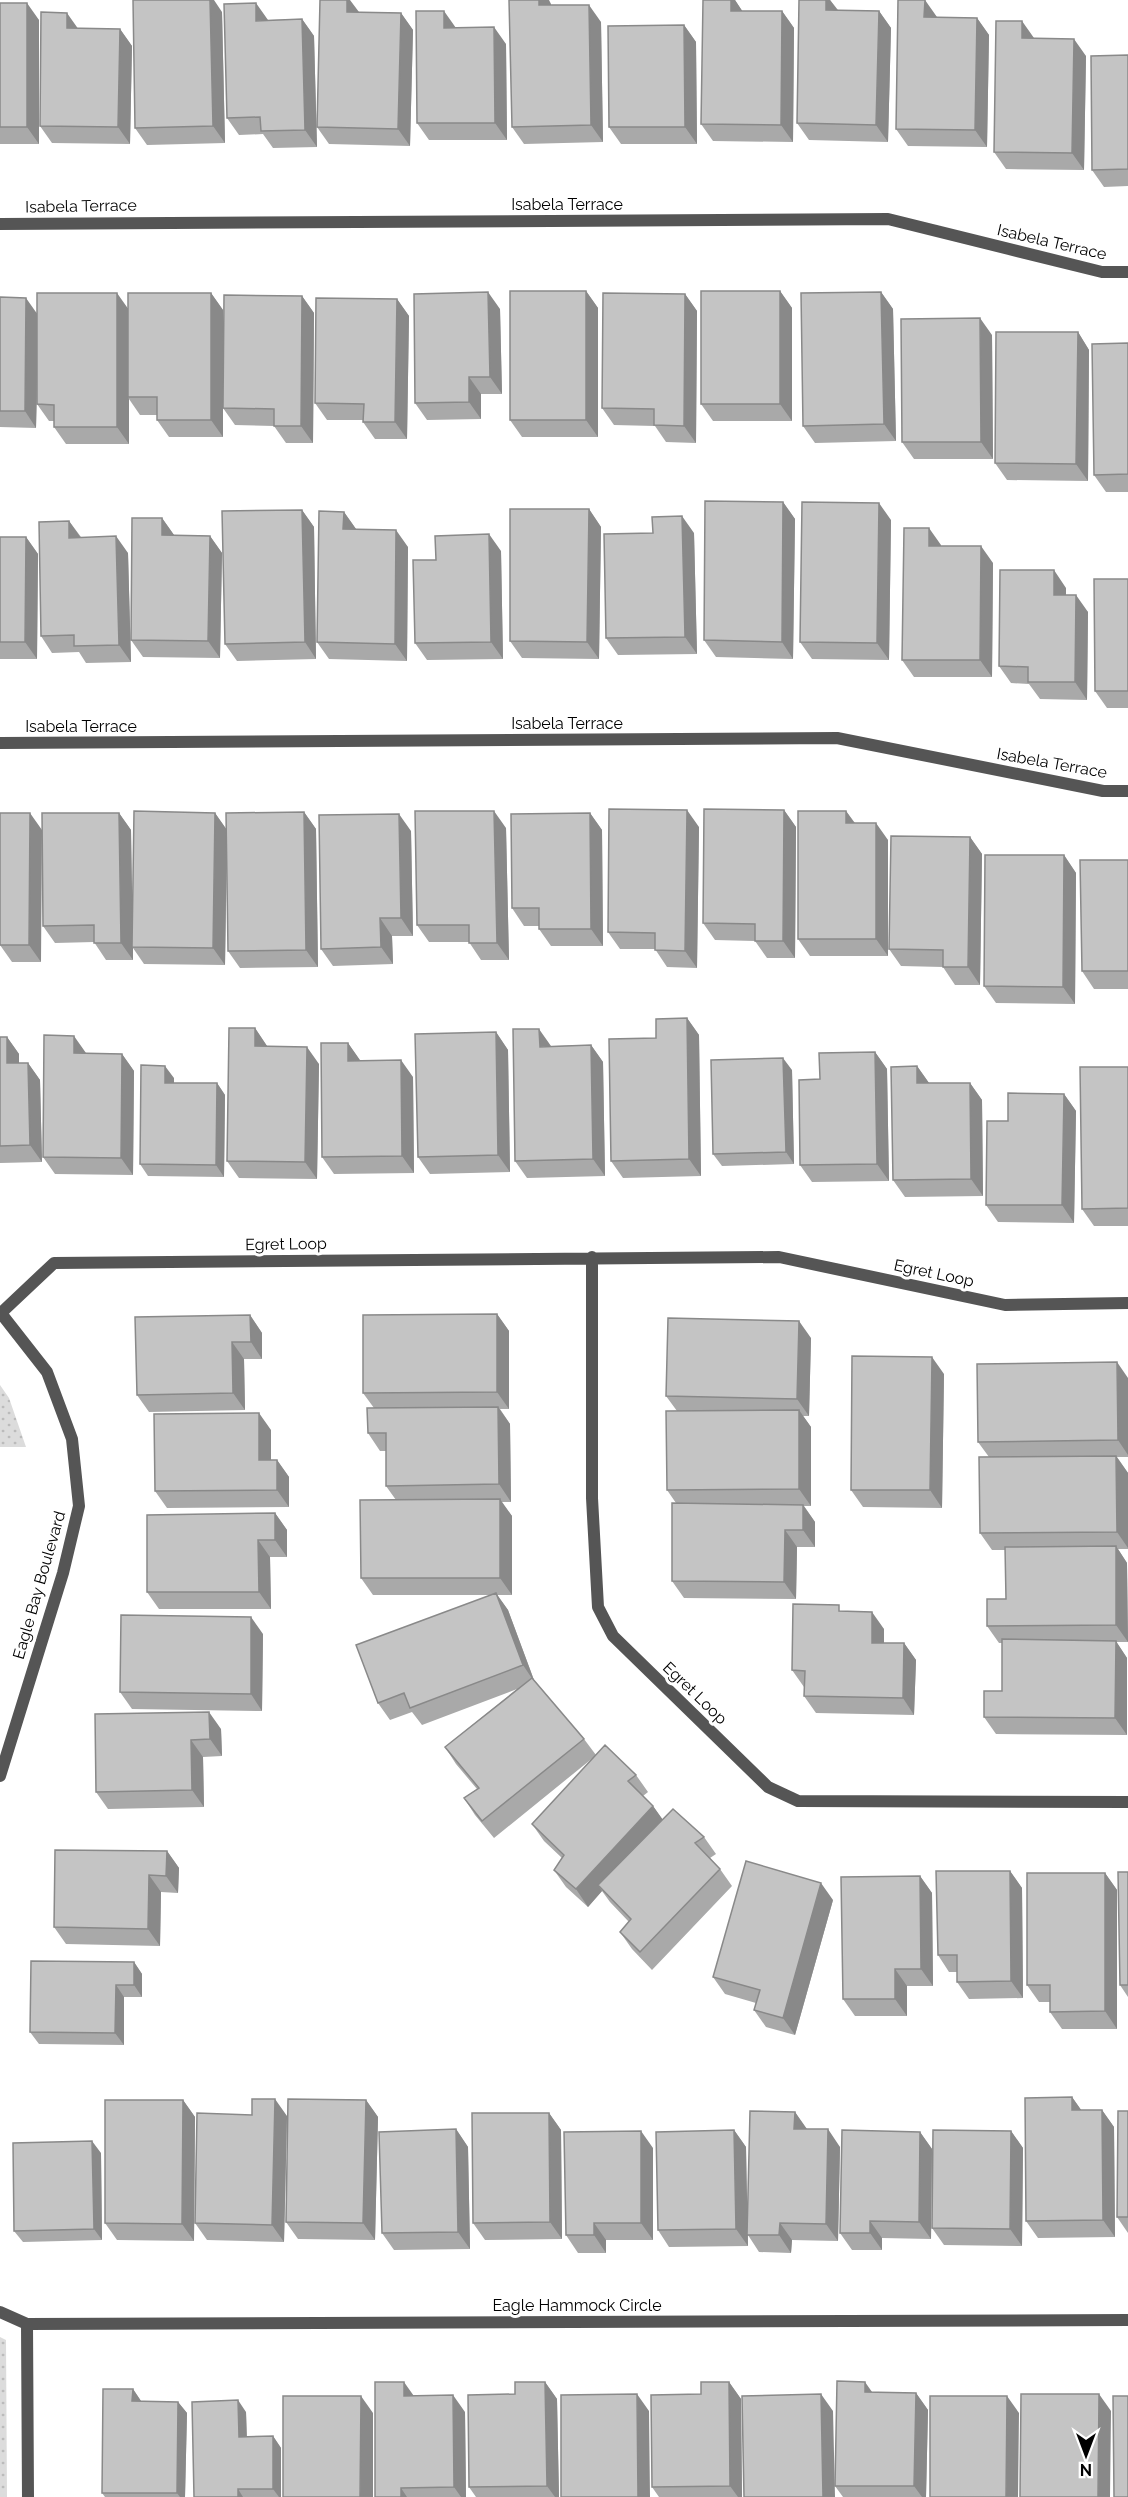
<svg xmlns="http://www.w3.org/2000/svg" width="1128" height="2497" viewBox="0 0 1128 2497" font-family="Raleway,sans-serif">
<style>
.grass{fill:url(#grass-dots)}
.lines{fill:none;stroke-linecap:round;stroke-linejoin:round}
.street{stroke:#555;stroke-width:12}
.wall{fill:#a9a9a9}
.shaded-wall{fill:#898989}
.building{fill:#c4c4c4;stroke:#898989;stroke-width:1.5}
.labels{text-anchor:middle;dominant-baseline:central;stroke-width:6;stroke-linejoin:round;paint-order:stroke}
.street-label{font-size:16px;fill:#000;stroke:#fff}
</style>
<defs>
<pattern id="grass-dots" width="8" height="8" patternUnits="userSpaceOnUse" patternTransform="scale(1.5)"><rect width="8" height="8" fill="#dcdcdc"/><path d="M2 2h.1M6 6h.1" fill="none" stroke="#bbb" stroke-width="1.8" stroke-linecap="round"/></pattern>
</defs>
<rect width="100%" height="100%" fill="#fff"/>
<!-- grass -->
<path class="grass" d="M0,1385L9,1398L26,1447H0Z
M0,2337L6,2340L7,2497H0Z"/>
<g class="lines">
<!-- street -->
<path class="street" d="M0,224L888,219L1102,272H1128
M0,743L837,738L1103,791H1128
M592,1257V1498L598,1607L613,1636L768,1787L798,1801L1128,1802
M0,1312L47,1372L72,1439L79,1506L63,1573L0,1776
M1,1313L54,1263L779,1257L1005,1305L1128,1303
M0,2312L27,2324L1128,2320
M27,2324L28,2497"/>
</g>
<!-- wall -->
<path class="wall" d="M735,0L742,11H782L794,28L793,142L713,141L701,124Z
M830,0L838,10L879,11L891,28L888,142L809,140L797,123Z
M0,3L39,20V144H0Z
M551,4V5L601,22L603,142L524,144L512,127Z
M222,12L225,143L147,145L135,128Z
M359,12L401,13L413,30L410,146L329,144L317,127Z
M937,17L977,18L989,35L987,147L908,146L896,129Z
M302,19L314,36L317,147L273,148L263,134L239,135L227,118L268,20Z
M684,25L696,42L697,144H621L609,127Z
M456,28L506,44L507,140H429L417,123Z
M120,29L132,46L130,144L52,143L40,126Z
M1034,38L1086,56L1084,170L1006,169L994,152Z
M1128,55V186L1104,187L1092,170Z
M586,291L598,308V437H522L510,420Z
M780,291L792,308V421H713L701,404Z
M881,292L893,309L896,441L815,443L803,426Z
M211,293L223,310V437H169L157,420V415H140L129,399V444H66L54,427V421H49L37,404V396L36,428L0,427V297L37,313L128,308Z
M685,294L697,311L696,443L666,442L655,426L614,425L602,408Z
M302,296L314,313L313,443H286L274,426L235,425L223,408Z
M397,299L409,316L407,439H375L363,422V420H327L315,403Z
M500,309L502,394H481V419L427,420L415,403Z
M1078,332L1089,350L1088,481L1007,480L995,463Z
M992,335L993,459H914L902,442Z
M1128,343V492H1106L1094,475Z
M783,502L795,519L793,659L716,657L704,640Z
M589,509L601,527L599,659L522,658L510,641Z
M302,510L314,527L316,659L237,661L225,644Z
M344,512L356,529L408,547L407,661L329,659L317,642Z
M162,518L174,535L210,536L222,553L220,658L143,657L131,640Z
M891,520L889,660L812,659L800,642Z
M69,521L81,537L128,553L131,662L86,663L79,652L52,653L41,636Z
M653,533H694L697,654L618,655L606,638Z
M0,537H26L38,554L37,659H0Z
M941,546L993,563L992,677H914L902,660Z
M501,551L503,659L427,660L415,643L436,560Z
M1128,579V708H1107L1095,691Z
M1066,588V595L1088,612L1087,700L1040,699L1029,684L1011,683L999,666Z
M784,810L796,827L795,958H767L755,941L715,940L703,923Z
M846,811L855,823L888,840V956H810L798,939Z
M304,812L316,829L318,967L240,968L228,951L227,848L225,965L144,964L133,948V960H106L94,942L55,943L43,926L119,813L131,830L132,906L215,813L226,829Z
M0,813L41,962H12L0,945Z
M590,813L602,830L603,946H551L539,929V926H524L512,908Z
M699,827L697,968L667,967L655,949H620L608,932Z
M506,828L509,960H481L469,942H429L417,925Z
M411,831L413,936H392L393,964L333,966L321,949Z
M970,837L982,854L980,985H955L943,967L901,966L889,949Z
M1064,855L1076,873L1075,1004L996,1003L984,986Z
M1128,860V989H1094L1082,971Z
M687,1018L699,1035L701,1176L623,1178L611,1161L656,1038Z
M255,1028L267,1046L319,1064L317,1179L239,1178L227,1161Z
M496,1032L508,1050L510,1172L430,1174L418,1157Z
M0,1037H7L19,1054V1063H28L40,1080L42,1162L0,1163Z
M348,1043L360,1061L413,1077L414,1173L334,1174L322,1157Z
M591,1045L603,1062L605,1176L527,1178L515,1161L551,1046Z
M875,1052L887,1069L889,1181L812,1182L800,1165L820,1079Z
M86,1053L122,1054L134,1071L133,1175L55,1174L43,1157Z
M917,1066L929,1083H970L982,1100L983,1196L905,1197L893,1180Z
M1128,1067V1226H1094L1082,1209Z
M792,1070L794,1164L722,1166L713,1154Z
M174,1078V1083H217L225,1095L224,1177L148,1176L140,1164Z
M1064,1094L1076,1111L1074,1223L998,1222L986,1205L1008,1121Z
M497,1314L509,1331V1409H500L510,1424L511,1502H501L512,1516V1595H497L508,1610L534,1680L584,1739L596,1755L636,1775L648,1792L643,1796L653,1806L663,1820L704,1837L716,1854L710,1858L720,1869L732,1886L652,1970L632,1949L620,1932L629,1922L610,1902L602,1891L588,1907L566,1887L554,1870L562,1858L544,1841L532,1824L594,1757L494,1838L475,1815L464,1798L477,1789L456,1764L445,1747L517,1689L422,1725L412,1712L390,1720L378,1703L491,1595H373L361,1578L396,1500L386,1486V1451H380L368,1433L374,1408L363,1393Z
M250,1315L262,1333V1359H244L245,1410L149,1412L137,1395Z
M811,1338L809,1416H803L811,1427V1506H804L815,1522V1547H797L796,1599L684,1598L672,1581L676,1503L667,1490L677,1411L666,1396Z
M944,1374L942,1508L863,1507L851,1490Z
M1128,1378V1457H1117L1128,1473V1549H1118L1127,1563L1128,1642H1116L1127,1658V1735L996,1734L984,1717L1002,1691V1643H999L987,1626L1006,1599L1005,1550H992L980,1533L989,1457L978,1442Z
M271,1430V1460H277L289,1477V1507L167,1508L155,1491Z
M275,1513L287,1530V1557H270L271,1609H159L147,1592Z
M843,1611L884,1629V1643H904L916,1660L914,1715L816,1713L804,1696V1687L792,1670Z
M263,1634L262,1711L132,1709L120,1692Z
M95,1714L221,1729L222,1756L203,1757L204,1807L108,1809L96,1792Z
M167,1851L179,1868L178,1893L161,1892L160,1946L66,1944L54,1927Z
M1010,1871L1022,1888L1023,1998L969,1999L957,1982V1972H949L938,1955Z
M1128,1872V1997L1120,1985Z
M1105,1873L1117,1890V2029H1062L1050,2012V2002H1039L1027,1985Z
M920,1876L932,1893L933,1986H907V2016H855L843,1999Z
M833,1900L795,2035L766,2027L754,2010L756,2003L725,1994L713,1977Z
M134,1962L142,1974V1997H124V2045L39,2044L30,2032Z
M1072,2097L1081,2110H1102L1114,2127L1115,2237L1038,2238L1026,2221Z
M183,2100L195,2117L194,2241L117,2240L105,2223Z
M366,2100L378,2117L375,2240L298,2239L286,2222Z
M1128,2111V2233L1117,2217Z
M795,2112L806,2129L840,2147L838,2241L792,2240L791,2253L759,2252L748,2235V2246L669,2247L658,2230L734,2130L746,2147L747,2223Z
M549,2113L561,2130L562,2239L485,2240L473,2223Z
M252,2115L287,2116L284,2242L207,2240L195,2223Z
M456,2129L468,2147L470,2249L394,2250L382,2233Z
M1011,2131L1023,2148L1022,2246L944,2245L932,2228Z
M920,2132L932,2149L931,2239L882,2238V2250H852L840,2233Z
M653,2148V2240H606V2253H578L566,2235Z
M101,2153L102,2240L23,2242L14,2231Z
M545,2382L557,2399L559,2497H476L469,2487L515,2394Z
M729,2382L741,2399L742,2497H659L652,2487Z
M133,2389L141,2401L178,2402L187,2413L185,2497H105L102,2493Z
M873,2392L916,2393L928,2410L926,2497H843L835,2486Z
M246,2412L247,2437L273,2436L281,2448V2497H194Z
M465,2412L466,2497H375Z"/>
<!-- shaded-wall -->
<path class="shaded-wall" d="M210,0H214L222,12L225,143L213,126Z
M347,0H350L359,12H347Z
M539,0H549L551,4V22L539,5Z
M731,0H735L743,12L731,11Z
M826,0H830L839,12L826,10Z
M925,0L937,17L936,34L924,17Z
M27,3L39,20V144L27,127Z
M256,3L268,20L256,21Z
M589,5L601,22L603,142L591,125Z
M444,11L456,28H444Z
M782,11L794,28L793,142L781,125Z
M879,11L891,28L888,142L876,125Z
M67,13L79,30L67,28Z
M401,13L413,30L410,146L398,129Z
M977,18L989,35L987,147L975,130Z
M302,19L314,36L317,147L305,130Z
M1022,21L1034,38V55L1022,38Z
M684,25L696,42L697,144L685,127Z
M494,27L506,44L507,140L495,123Z
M120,29L132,46L130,144L118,127Z
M1074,39L1086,56L1084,170L1072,153Z
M586,291L598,308V437L586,420Z
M780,291L792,308V421L780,404Z
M488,292L500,309L502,394L490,377Z
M881,292L893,309L896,441L884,424Z
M117,293L129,310L128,397L129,399V444L117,427Z
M211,293L223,310V437L211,420Z
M685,294L697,311L696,443L684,426Z
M302,296L314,313L313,443L301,426Z
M26,298L38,315L36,428L25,411Z
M397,299L409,316L407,439L395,422Z
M980,318L992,335L993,459L981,442Z
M1078,332L1089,350L1088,481L1076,464Z
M469,377L481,394V419L469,402Z
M783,502L795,519L793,659L782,642Z
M879,503L891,520L889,660L877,643Z
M589,509L601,527L599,659L587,642Z
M302,510L314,527L316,659L305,642Z
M344,512L356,529H343Z
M682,516L694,533L697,654L685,637Z
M162,518L174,535V552L162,535Z
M69,521L81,538H69Z
M929,528L941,545V563L929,546Z
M396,530L408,547L407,661L395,644Z
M489,534L501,551L503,659L491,642Z
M116,536L128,553L131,662L119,645Z
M210,536L222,553L220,658L208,641Z
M26,537L38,554L37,659L25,642Z
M981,546L993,563L992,677L980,660Z
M1054,570L1066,588V612L1054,595Z
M1076,595L1088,612L1087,700L1075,682Z
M687,810L699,827L697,968L685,951Z
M784,810L796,827L795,958L783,941Z
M494,811L506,828L509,960L497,943Z
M846,811L858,828L846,823Z
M304,812L316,829L318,967L306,950Z
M30,813L42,830L41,962L29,945Z
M119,813L131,830L133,947H132L133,948V960L121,943Z
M215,813L227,830L225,965L213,948Z
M590,813L602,830L603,946L591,929Z
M399,814L411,831L413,936L401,918Z
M876,823L888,840V956L876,939Z
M970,837L982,854L980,985L968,967Z
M1064,855L1076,873L1075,1004L1063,987Z
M380,918L392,936L393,964L381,947Z
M687,1018L699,1035L701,1176L689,1159Z
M255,1028L267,1046V1063L255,1046Z
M539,1029L551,1046L540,1047Z
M496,1032L508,1050L510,1172L498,1155Z
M74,1036L86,1053V1070L74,1053Z
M7,1037L19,1054V1080L7,1063Z
M348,1043L360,1060V1078L348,1061Z
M591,1045L603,1062L605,1176L593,1159Z
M307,1047L319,1064L317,1179L305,1162Z
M875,1052L887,1069L889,1181L877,1164Z
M122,1054L134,1071L133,1175L121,1158Z
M783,1058L792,1070L794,1164L786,1152Z
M401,1060L413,1077L414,1173L402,1156Z
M28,1063L40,1080L42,1162L30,1145Z
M165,1066L174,1078V1094L165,1083Z
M917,1066L929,1083H917Z
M217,1083L225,1095L224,1177L216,1165Z
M970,1083L982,1100L983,1196L971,1179Z
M1064,1094L1076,1111L1074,1223L1062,1205Z
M497,1314L509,1331V1409L497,1392Z
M250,1315L262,1333V1359L251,1342Z
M799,1321L811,1338L809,1416L797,1399Z
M232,1342L244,1359L245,1410L233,1393Z
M932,1357L944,1374L942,1508L930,1490Z
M1117,1362L1128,1378V1455L1118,1440Z
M498,1407L510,1424L511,1502L499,1484Z
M799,1410L811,1427V1506L799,1489Z
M259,1413L271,1430V1477L259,1460Z
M1116,1456L1128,1473V1548L1117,1532Z
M277,1460L289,1477V1507L277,1490Z
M500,1499L512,1516V1595L500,1578Z
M803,1505L815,1522V1547L803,1530Z
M275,1513L287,1530V1557L275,1540Z
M785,1530L797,1547L796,1599L784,1582Z
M258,1540L270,1557L271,1609L259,1592Z
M1116,1546L1127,1563L1128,1642L1116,1625Z
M496,1593L508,1610L535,1683L523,1665Z
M872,1612L884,1629V1660L872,1643Z
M251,1617L263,1634L262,1711L251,1694Z
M1116,1641L1127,1658V1735L1115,1718Z
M904,1643L916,1660L914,1715L903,1698Z
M209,1712L221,1729L222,1756L210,1739Z
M191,1740L203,1757L204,1807L192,1790Z
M653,1806L665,1823L598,1885L602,1891L588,1907L576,1889Z
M167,1851L179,1868L178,1893L166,1876Z
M1010,1871L1022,1888L1023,1998L1011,1981Z
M1105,1873L1117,1890V2029L1105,2011Z
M149,1875L161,1892L160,1946L148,1929Z
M920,1876L932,1893L933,1986L921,1969Z
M821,1883L833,1900L795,2035L783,2018Z
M134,1962L142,1974V1997L134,1985Z
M895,1969L907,1986V2016L895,1999Z
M116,1985L124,1997V2045L115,2033Z
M1072,2097L1084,2114L1072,2110Z
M275,2099L287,2116L284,2242L272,2225Z
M183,2100L195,2117L194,2241L182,2224Z
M366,2100L378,2117L375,2240L363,2223Z
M1102,2110L1114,2127L1115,2237L1103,2220Z
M795,2112L807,2129H794Z
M549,2113L561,2130L562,2239L550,2222Z
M456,2129L468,2147L470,2249L458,2232Z
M828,2129L840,2147L838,2241L826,2224Z
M734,2130L746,2147L748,2246L736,2229Z
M641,2131L653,2148V2240L641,2223Z
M1011,2131L1023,2148L1022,2246L1010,2229Z
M920,2132L932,2149L931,2239L919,2222Z
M92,2141L101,2153L102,2240L94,2229Z
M870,2221L882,2238V2250L870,2233Z
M594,2223L606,2240V2253L594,2235Z
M780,2223L792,2240L791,2253L779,2235Z
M404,2382L416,2399L404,2396Z
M545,2382L557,2399L559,2497H555L547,2486Z
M729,2382L741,2399L742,2497H738L730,2486Z
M865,2382L877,2399L865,2392Z
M133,2389L141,2401H132Z
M916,2393L928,2410L926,2497H922L914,2486Z
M637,2394L649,2411L650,2497H638Z
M821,2394L833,2411L835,2497H823Z
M1099,2394L1111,2411L1110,2497H1098Z
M453,2395L465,2412L466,2497H461L454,2487Z
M361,2396L373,2413V2497H360Z
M1007,2396L1019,2413L1018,2497H1006Z
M238,2400L246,2412L247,2449L239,2437Z
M178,2402L187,2413L185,2497H180L177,2493Z
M273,2436L281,2448V2497H279L273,2489Z
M401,2488L407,2497H401Z
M238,2489L243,2497H238Z"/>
<!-- building -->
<path class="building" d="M133,0H210L213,126L135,128Z
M320,0H347V12L401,13L398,129L317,127Z
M509,0H539V5H589L591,125L512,127Z
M703,0H731V11H782L781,125L701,124Z
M799,0H826V10L879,11L876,125L797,123Z
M898,0H925L924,17L977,18L975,130L896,129Z
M0,3H27V127H0Z
M256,3V21L302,19L305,130L261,131L260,117L227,118L224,4Z
M416,11H444V28L494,27L495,123H417Z
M41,12L67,13V28L120,29L118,127L40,126Z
M996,21H1022V38L1074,39L1072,153L994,152Z
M684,25L685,127H609L608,26Z
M1128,55V169L1092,170L1091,56Z
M510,291H586V420H510Z
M701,291H780V404H701Z
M488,292L490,377H469V402L415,403L414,294Z
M881,292L884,424L803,426L801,293Z
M37,293H117V427H54V405L37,404Z
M128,293H211V420H157V397H128Z
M603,293L685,294L684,426L654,425V409L602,408Z
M224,295L302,296L301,426H274V409L223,408Z
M0,297L26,298L25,411H0Z
M316,298L397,299L395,422H363L364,404L315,403Z
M980,318L981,442H902L901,319Z
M996,332H1078L1076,464L995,463Z
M1128,343V474L1094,475L1092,344Z
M705,501L783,502L782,642L704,640Z
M802,502L879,503L877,643L800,642Z
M510,509H589L587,642L510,641Z
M302,510L305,642L225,644L222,511Z
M319,511L344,512L343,529L396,530L395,644L317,642Z
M682,516L685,637L606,638L604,534L653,533L652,517Z
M132,518H162V535L210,536L208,641L131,640Z
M69,521V538L116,536L119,645L74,646V635L41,636L39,522Z
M904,528H929V546H981L980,660H902Z
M489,534L491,642L415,643L413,560H436L435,536Z
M0,537H26L25,642H0Z
M1000,570H1054V595H1076L1075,682H1028V667L999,666Z
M1094,579H1128V691H1095Z
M609,809L687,810L685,951L655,950V933L608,932Z
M704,809L784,810L783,941H755V924L703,923Z
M134,811L215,813L213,948L132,947Z
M415,811H494L497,943H469V925H417Z
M798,811H846V823H876V939H798Z
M304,812L306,950L228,951L226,813Z
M0,813H30L29,945H0Z
M42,813H119L121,943H94V925L43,926Z
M590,813L591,929H539V908H512L511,814Z
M399,814L401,918H380L381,947L321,949L319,815Z
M891,836L970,837L968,967H943V950L889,949Z
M985,855H1064L1063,987L984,986Z
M1080,860H1128V971H1082Z
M687,1018L689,1159L611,1161L609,1039L656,1038V1019Z
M229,1028H255V1046L307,1047L305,1162L227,1161Z
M513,1029H539L540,1047L591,1045L593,1159L515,1161Z
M496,1032L498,1155L418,1157L415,1034Z
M44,1035L74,1036V1053L122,1054L121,1158L43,1157Z
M0,1037H7V1063H28L30,1145L0,1146Z
M321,1043H348V1061L401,1060L402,1156L322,1157Z
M875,1052L877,1164L800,1165L799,1080L820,1079L819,1053Z
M783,1058L786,1152L713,1154L711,1060Z
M141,1065L165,1066V1083H217L216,1165L140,1164Z
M917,1066V1083H970L971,1179L893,1180L891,1067Z
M1080,1067H1128V1208L1082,1209Z
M1008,1093L1064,1094L1062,1205H986L987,1121H1008Z
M497,1314V1392L363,1393V1315Z
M250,1315L251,1342H232L233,1393L137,1395L135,1317Z
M668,1318L799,1321L797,1399L666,1396Z
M852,1356L932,1357L930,1490H851Z
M1117,1362L1118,1440L978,1442L977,1364Z
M498,1407L499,1484L386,1486V1433H368L367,1408Z
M799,1410V1489L667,1490L666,1411Z
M259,1413V1460H277V1490L155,1491L154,1414Z
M1116,1456L1117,1532L980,1533L979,1457Z
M500,1499V1578H361L360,1500Z
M672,1503L803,1505V1530H785L784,1582L672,1581Z
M275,1513V1540H258L259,1592H147V1515Z
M1116,1546V1625L987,1626V1599H1006L1005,1547Z
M496,1593L523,1665L410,1708L404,1693L378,1703L356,1645Z
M793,1604L839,1605V1611L872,1612V1643H904L903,1698L804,1696L805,1671L792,1670Z
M121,1615L251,1617V1694L120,1692Z
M1002,1639L1116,1641L1115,1718L984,1717V1691H1002Z
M532,1678L584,1739L482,1821L464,1798L479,1788L445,1747Z
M209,1712L210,1739L191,1740L192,1790L96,1792L95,1714Z
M605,1745L636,1775L628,1781L653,1806L576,1889L554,1870L564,1855L532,1824Z
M673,1809L704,1837L695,1843L720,1869L640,1952L620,1932L631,1919L598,1885Z
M55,1850L167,1851L166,1876L149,1875L148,1929L54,1927Z
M746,1861L821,1883L783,2018L754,2010L760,1990L713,1977Z
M936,1871H1010L1011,1981L957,1982V1955H938Z
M1118,1872H1128V1985H1120Z
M1027,1873H1105V2011L1050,2012V1985H1027Z
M920,1876L921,1969H895V1999H843L841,1877Z
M31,1961L134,1962V1985H116L115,2033L30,2032Z
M1072,2097V2110H1102L1103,2220L1026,2221L1025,2098Z
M252,2099H275L272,2225L195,2223L197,2113L252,2115Z
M288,2099L366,2100L363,2223L286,2222Z
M105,2100H183L182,2224L105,2223Z
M750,2111L795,2112L794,2129H828L826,2224L780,2223L779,2235H747Z
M1118,2111H1128V2217H1117Z
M472,2113H549L550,2222L473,2223Z
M456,2129L458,2232L382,2233L379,2132Z
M734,2130L736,2229L658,2230L656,2132Z
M842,2130L920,2132L919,2222L870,2221V2233H840Z
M933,2130L1011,2131L1010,2229L932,2228Z
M641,2131V2223H594V2235H566L564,2132Z
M92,2141L94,2229L14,2231L13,2143Z
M837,2381L865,2382V2392L916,2393L914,2486H835Z
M375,2382H404V2396L453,2395L454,2487L401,2488V2497H375Z
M515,2382H545L547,2486L469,2487L468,2395L515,2394Z
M701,2382H729L730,2486L652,2487L651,2395L701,2394Z
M103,2389H133L132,2401L178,2402L177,2493H102Z
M637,2394L638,2497H561V2395Z
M821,2394L823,2497H744L742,2396Z
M1021,2394H1099L1098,2497H1020Z
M283,2396H361L360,2497H283Z
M930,2396H1007L1006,2497H930Z
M1113,2396H1128V2497H1114Z
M238,2400L239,2437L273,2436V2489H238V2497H194L192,2402Z"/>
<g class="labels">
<!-- street labels -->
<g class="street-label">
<text x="567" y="204">Isabela Terrace</text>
<text transform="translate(81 206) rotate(-1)">Isabela Terrace</text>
<text transform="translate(1052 242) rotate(13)">Isabela Terrace</text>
<text x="567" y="723">Isabela Terrace</text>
<text x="81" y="726">Isabela Terrace</text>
<text transform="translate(1052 763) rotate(10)">Isabela Terrace</text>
<text transform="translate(286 1244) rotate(-1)">Egret Loop</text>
<text transform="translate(934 1273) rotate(12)">Egret Loop</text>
<text transform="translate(39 1585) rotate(-74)">Eagle Bay Boulevard</text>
<text transform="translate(695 1693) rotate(44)">Egret Loop</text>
<text x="577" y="2305">Eagle Hammock Circle</text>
</g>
</g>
<!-- north arrow -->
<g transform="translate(1086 2455) rotate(180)" stroke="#ffffff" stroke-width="4.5" paint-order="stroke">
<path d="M0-4.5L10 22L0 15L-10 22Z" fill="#000000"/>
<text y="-9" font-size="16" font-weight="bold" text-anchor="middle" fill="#000000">N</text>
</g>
</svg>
